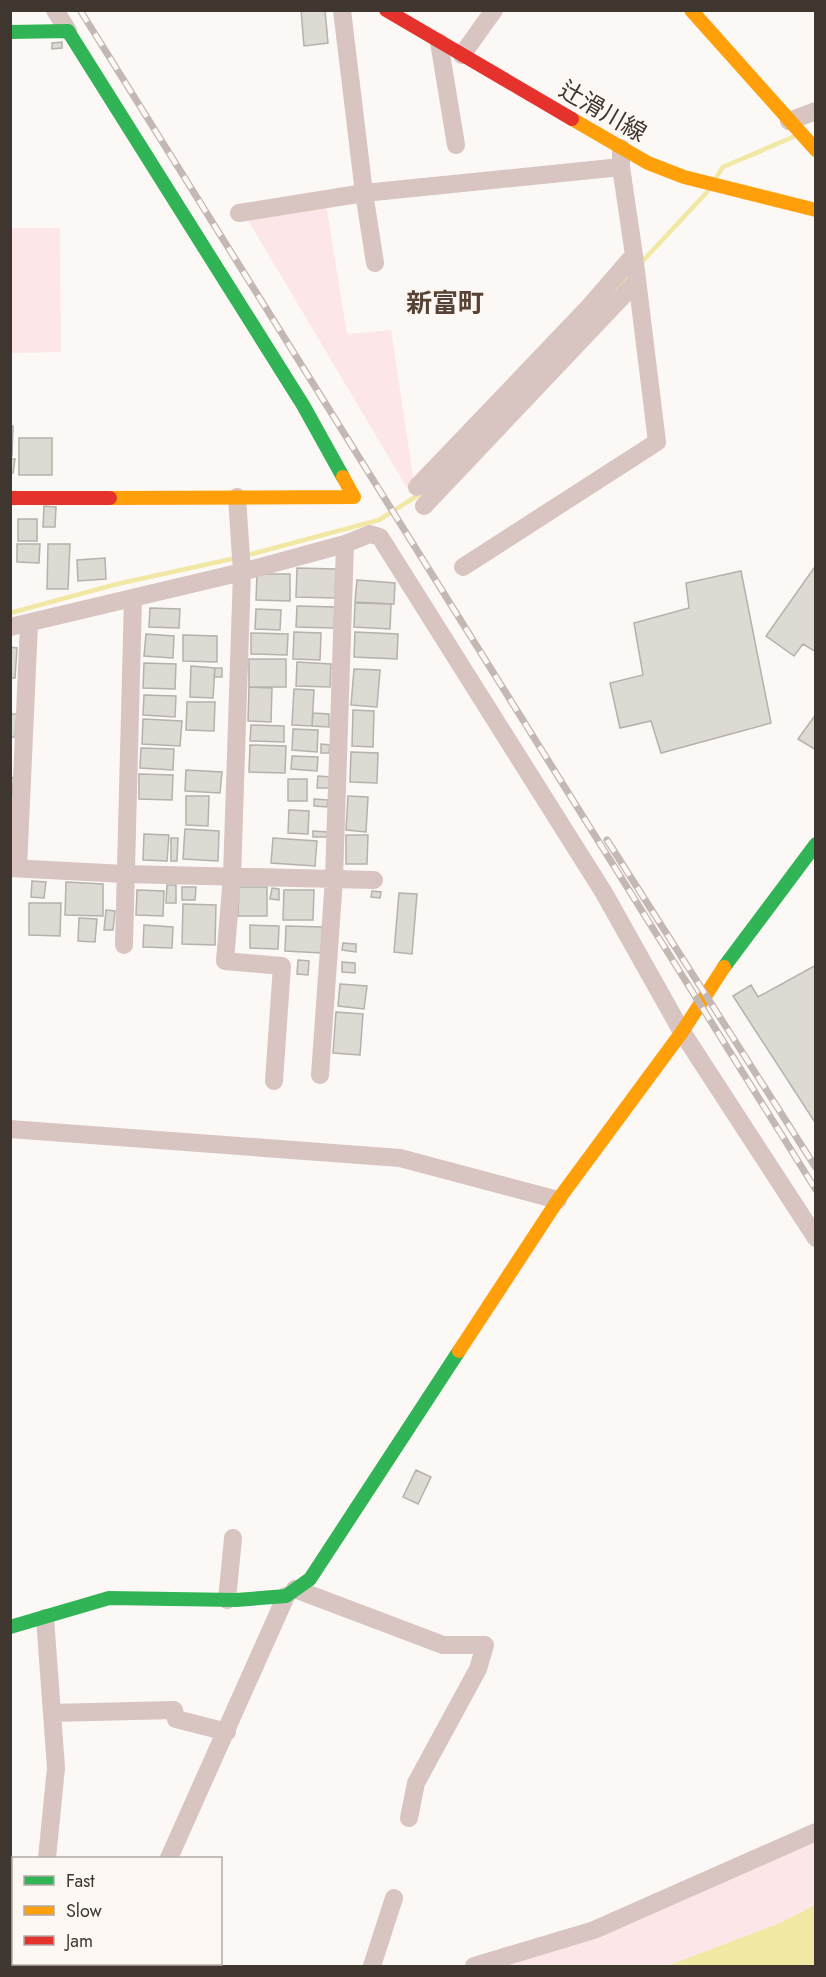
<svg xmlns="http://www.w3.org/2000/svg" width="826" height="1977" viewBox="0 0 826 1977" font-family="Jost,'Noto Sans JP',sans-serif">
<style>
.green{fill:#fde6e7}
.water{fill:#f0e8a3}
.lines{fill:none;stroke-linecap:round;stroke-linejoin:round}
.stream{stroke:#f0e8a3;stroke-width:4.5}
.building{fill:#ddd9d3;stroke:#b5b1ac;stroke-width:1.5}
.street{stroke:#d8c4c0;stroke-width:18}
.fast{stroke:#30b455;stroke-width:14}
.slow{stroke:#ff9f0a;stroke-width:14}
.jam{stroke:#e5322d;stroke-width:14}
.rail-casing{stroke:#c4b8b5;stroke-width:7}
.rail{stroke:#fdf8f4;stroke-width:4.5;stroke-dasharray:14;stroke-linecap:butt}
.labels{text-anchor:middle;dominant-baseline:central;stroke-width:4.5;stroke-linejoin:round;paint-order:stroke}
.street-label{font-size:24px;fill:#403630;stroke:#fdf8f4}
.neighbourhood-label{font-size:26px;font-weight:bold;fill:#564335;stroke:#fdf8f4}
</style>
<rect width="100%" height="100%" fill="#fbf8f6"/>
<!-- green -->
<path class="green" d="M326,205L347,334L391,330L414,483L407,488L245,215Z
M10,228H60L61,352L11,353Z
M815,1841V1905L780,1923L667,1966H503Z"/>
<!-- water -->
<path class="water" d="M815,1905V1966H667L780,1923Z"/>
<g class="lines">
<!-- stream -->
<path class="stream" d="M717,176L723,167L793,137
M640,264L708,191
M619,286L632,272
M244,556L379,520L423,492
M10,613L117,584L236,558"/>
</g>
<!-- building -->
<path class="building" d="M301,10H325L328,43L304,46Z
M62,42V48L52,49V43Z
M10,426H13L12,456H10Z
M19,438H52V475H19Z
M10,459H15L13,473H10Z
M44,506L56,507L55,527H43Z
M18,519H37V541H18Z
M17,544H40L39,563L17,562Z
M48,544H70L68,589H47Z
M105,558L106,579L78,581L77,560Z
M816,565V652L803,644L794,656L766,636Z
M297,568L336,569L335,598L296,597Z
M741,571L771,723L661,753L651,721L620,728L610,683L643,675L634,623L689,608L686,583Z
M257,574H290V601L256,600Z
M357,580L395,583L394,604L355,602Z
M355,603L391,604L390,629L354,627Z
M297,606L335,607L334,628L296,627Z
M150,608L180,609L179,628L149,627Z
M256,609L281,610L280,630L255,629Z
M294,632L321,633L320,660L293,659Z
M355,632L398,634L397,659L354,657Z
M251,633L288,634L287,655L251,654Z
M146,634L174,636L173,658L144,656Z
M183,635L217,636V662L183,661Z
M10,647L17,648L15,678H10Z
M249,659H286V687H249Z
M297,662L331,664L330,687L296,686Z
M144,663L176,664L175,689L143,688Z
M191,666L215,668L213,698L190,697Z
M215,668H222V677H214Z
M354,669L380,670L377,707L351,705Z
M249,687L272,688L271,722L248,721Z
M294,689L314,690L312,726L292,725Z
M144,695L176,696L175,717L143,715Z
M187,702H215L214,731L186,730Z
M353,710L374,711L373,747L352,746Z
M313,713L329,714V727L312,726Z
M10,714H17L15,737H10Z
M816,714V750L798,739Z
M143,719L182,721L180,746L142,744Z
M251,725L284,726V742L250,741Z
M293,729L318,730L317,752L292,750Z
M321,744L330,745L329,753H321Z
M250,745L286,746L285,773L249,772Z
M141,748L174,749L173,770L140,768Z
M351,752L378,753L377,783L350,782Z
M292,756L318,757L317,771L291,769Z
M186,770L222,772L220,793L185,791Z
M139,774L173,775L172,800L139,799Z
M318,776L331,777L330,788H317Z
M10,777L14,778L12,797H10Z
M288,779H307V801H288Z
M186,796H209L208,826L186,825Z
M348,796L368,797L366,832L346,830Z
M314,799L328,800L327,807L314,806Z
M289,810L309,811L308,834L288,833Z
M185,829L219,831L218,861L183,859Z
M313,831L328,832L327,837H313Z
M144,834L169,835L167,861L143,860Z
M346,835H368L367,864H346Z
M171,838H178L177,861H171Z
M273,838L317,841L315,866L271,863Z
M32,881L46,882L44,898L31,897Z
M66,882L103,884V916L65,915Z
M167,885H176V903H166Z
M182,887H196L195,900H182Z
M239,887H267V916H238Z
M272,888L279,889V900L270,899Z
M137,890L164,891L163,916L136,915Z
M284,890H314L313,920H283Z
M372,891L381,892L380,898L371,897Z
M399,893L417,894L412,954L394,952Z
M29,903H61L60,936L29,935Z
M183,904L216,905L215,945L182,944Z
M106,910L115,911L113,930H104Z
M79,918L97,919L95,942L78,941Z
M144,925L173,927L172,948L143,947Z
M250,925L279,926L278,949L250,948Z
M286,926L323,927L322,953L285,951Z
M343,943L356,944V952L342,950Z
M298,960L309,961L308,975L297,974Z
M342,962L355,963V973L342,972Z
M816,965V1124L733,996L751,985L758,997Z
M340,984L367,986L364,1009L338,1006Z
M336,1012L363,1014L360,1055L333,1053Z
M416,1470L431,1477L418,1504L403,1497Z"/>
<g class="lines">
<!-- street -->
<path class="street" d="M55,10L68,31
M342,10L364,193L621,167V148
M439,42L456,145
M462,55L494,10
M789,121L816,111
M239,213L364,193L375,263
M417,487L589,307L634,255L621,167
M237,497L242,572L232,876L225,961L282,966L274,1081
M424,506L637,281
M345,544L370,534L380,537L604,893L682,1032L816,1238
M463,567L657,442L634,255
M10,627L242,572L345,544L334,879L320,1075
M10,868L125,874L374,880
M18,868L29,624
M124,945L133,599
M10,1129L400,1158L558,1200
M295,1589L443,1645H485L478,1669L416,1783L409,1818
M227,1600L233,1538
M45,1618L56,1768L47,1858
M52,1713L174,1710L176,1719L227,1732
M169,1858L286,1596
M10,1873H14
M117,1966L118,1964
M372,1966L394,1898
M474,1966L594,1930L816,1832"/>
<!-- fast -->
<path class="fast" d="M10,32L68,31L303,405L343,477
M724,967L816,844
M10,1627L109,1598L236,1600L286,1596L310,1579L459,1351"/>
<!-- slow -->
<path class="slow" d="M691,10L816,150
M572,119L648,163L684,177L816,210
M110,498L354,497L343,477
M459,1351L558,1200L682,1032L724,967"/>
<!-- jam -->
<path class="jam" d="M386,10L572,119
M10,498H110"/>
<!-- rail casing -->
<g class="rail-casing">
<path id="rail" d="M80,10L816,1190
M607,840L816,1168"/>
</g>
<!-- rail -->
<use href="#rail" class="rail"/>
</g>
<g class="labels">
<!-- street labels -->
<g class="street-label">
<text transform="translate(603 111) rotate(30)">辻滑川線</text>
</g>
<!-- neighbourhood labels -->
<g class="neighbourhood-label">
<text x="445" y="303">新富町</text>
</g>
</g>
<!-- border -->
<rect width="826" height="1977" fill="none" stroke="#403630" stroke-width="24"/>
<!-- legend -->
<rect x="12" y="1857" width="210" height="108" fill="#fdf8f4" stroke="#b1aaa6" stroke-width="1.5"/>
<rect x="24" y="1876" width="30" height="9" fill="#30b455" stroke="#b1aaa6" stroke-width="1.5"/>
<text x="66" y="1887" font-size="18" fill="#403630">Fast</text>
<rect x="24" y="1906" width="30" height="9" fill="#ff9f0a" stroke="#b1aaa6" stroke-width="1.5"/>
<text x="66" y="1917" font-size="18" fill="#403630">Slow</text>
<rect x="24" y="1936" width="30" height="9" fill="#e5322d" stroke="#b1aaa6" stroke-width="1.5"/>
<text x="66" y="1947" font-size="18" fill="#403630">Jam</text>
</svg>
